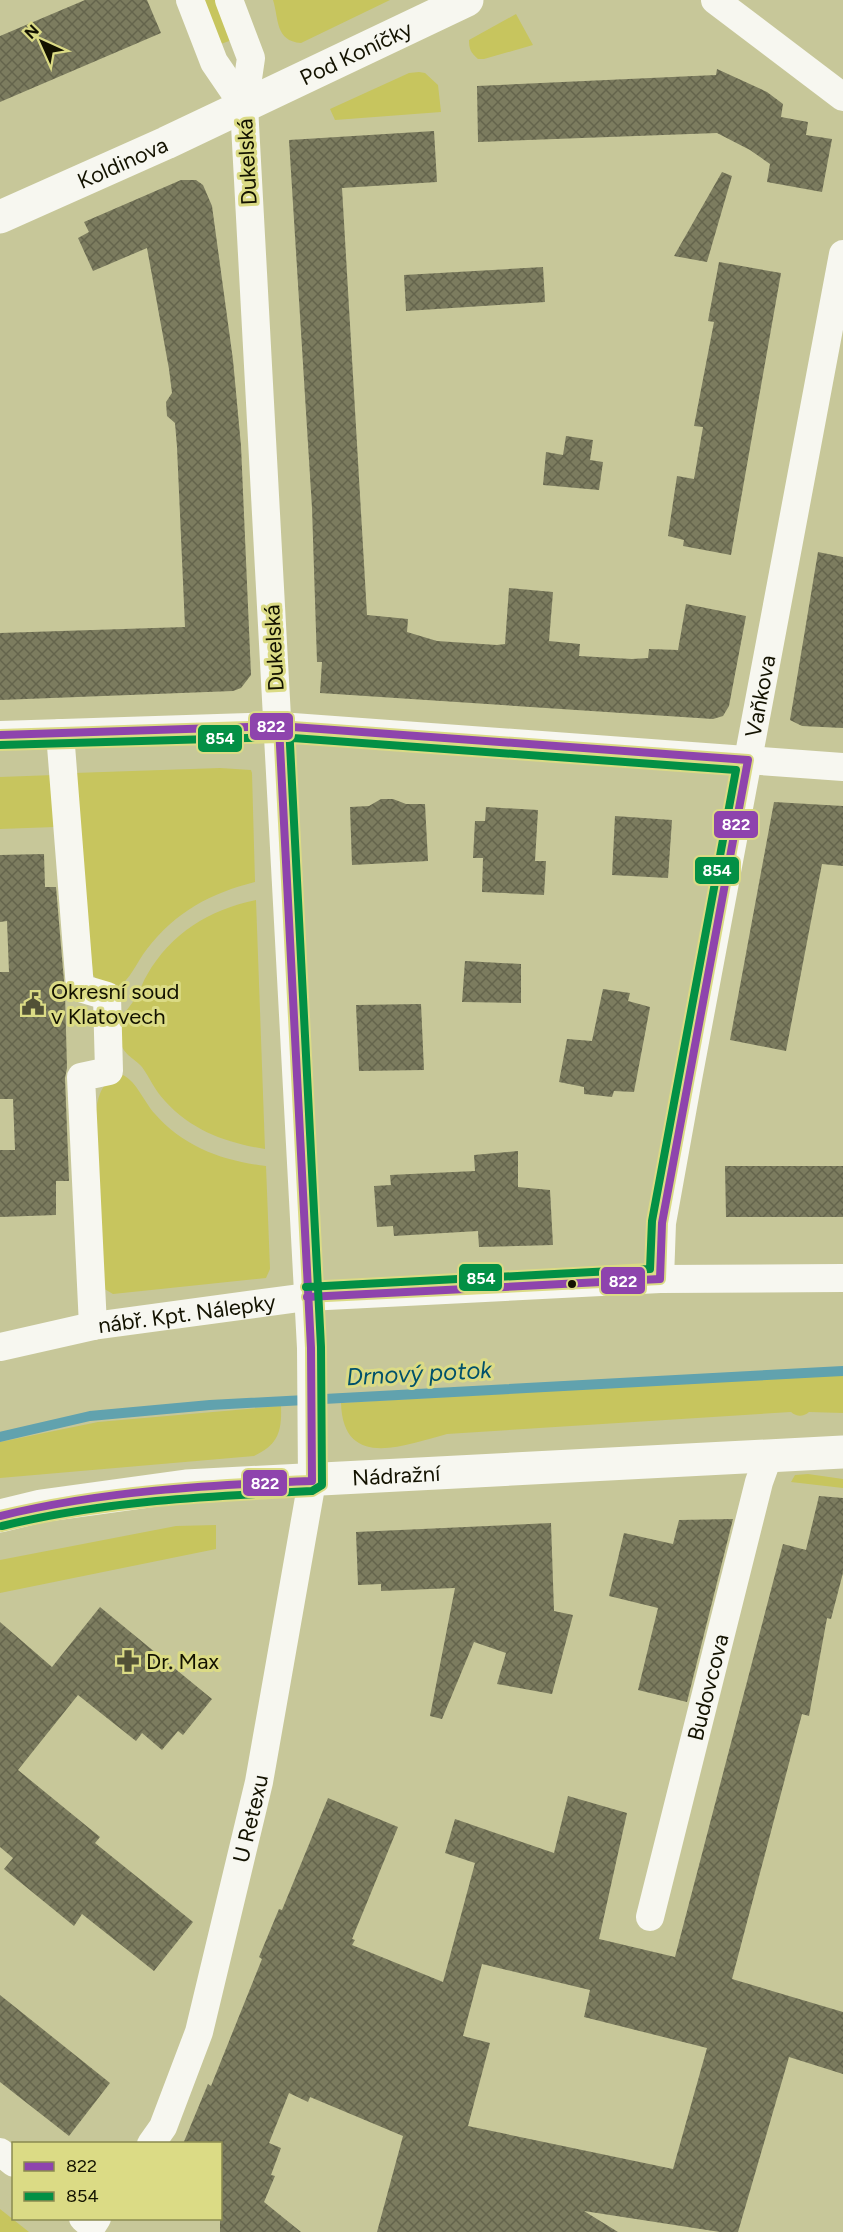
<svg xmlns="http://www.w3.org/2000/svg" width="843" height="2232" viewBox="0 0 843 2232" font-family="Figtree,sans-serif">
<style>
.green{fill:#c7c55e}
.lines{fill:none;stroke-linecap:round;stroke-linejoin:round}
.stream{stroke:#61a2ae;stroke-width:10}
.building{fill:url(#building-cross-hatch);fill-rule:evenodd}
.street{stroke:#f7f7f0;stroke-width:28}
.secondary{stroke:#f7f7f0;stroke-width:33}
.bus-1-casing{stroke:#dbdb85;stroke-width:12}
.bus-2-casing{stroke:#dbdb85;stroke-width:12}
.bus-1{stroke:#8e44ad;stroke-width:8}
.bus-2{stroke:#039045;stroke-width:8}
.bus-dot{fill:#131200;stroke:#dbdb85;stroke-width:2}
.labels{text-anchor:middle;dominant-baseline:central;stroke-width:6;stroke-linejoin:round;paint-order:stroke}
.street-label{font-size:22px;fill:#131200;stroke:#dbdb85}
.poi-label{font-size:22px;fill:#131200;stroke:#dbdb85;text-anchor:start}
.water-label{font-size:24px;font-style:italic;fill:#00516b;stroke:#dbdb85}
.line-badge{stroke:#dbdb85;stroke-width:2}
.badge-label{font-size:16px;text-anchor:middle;font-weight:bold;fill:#fff}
</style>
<defs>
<pattern id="building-cross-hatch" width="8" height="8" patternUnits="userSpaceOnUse" patternTransform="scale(1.5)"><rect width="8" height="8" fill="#7c7c5f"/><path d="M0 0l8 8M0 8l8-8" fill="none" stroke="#64644c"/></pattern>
</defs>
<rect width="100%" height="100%" fill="#c7c799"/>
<!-- green -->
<path class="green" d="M201,0H217L232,40L218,45Z
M273,0H390L301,43C275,41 279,19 273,0Z
M516,14L533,45L484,59H478C471,53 469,49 469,40Z
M419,72L425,73L438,85L441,112L335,120L330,109L409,73Z
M220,768L251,770L252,773L255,882C211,893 175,912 147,949C136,963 131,979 116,989L100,983L93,975L74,773Z
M54,775L55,827L0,829V777Z
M256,900L265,1149C227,1143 192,1131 165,1101C155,1091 150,1078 142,1067C134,1058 122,1054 120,1040C118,1010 126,1016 137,995C141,989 143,981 147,975C171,933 209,910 256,900Z
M123,1075C137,1082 144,1102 155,1114C184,1147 223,1161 266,1166L270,1269L266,1278L113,1294L101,1287L96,1110C99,1092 104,1078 123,1075Z
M843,1374V1413L809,1412C803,1417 797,1417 791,1412L447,1434C405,1445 343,1471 341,1403Z
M281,1406C282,1432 278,1445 254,1456L0,1478V1442L98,1422Z
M808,1474L843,1479V1488L791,1482L795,1475Z
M216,1525V1549L0,1593V1560L176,1526Z
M0,2209L29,2232H0Z"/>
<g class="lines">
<!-- stream -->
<path class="stream" d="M0,1437L90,1416L210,1405L843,1371"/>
</g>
<!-- building -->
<path class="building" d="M85,0H147L161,33L0,102V36Z
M717,69L767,92L783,104L781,117L808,122L806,135L832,139L822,192L767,182L770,164L750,150L717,133L478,142L477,86L716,75Z
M434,131L437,182L342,188L367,615L408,619L407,632L437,641L497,645L505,644L509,588L553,592L549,641L580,644L579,656L632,659L648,658L649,649L678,650L686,604L746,616L729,706L723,716L713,719L320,693L322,662H317L312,508L289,140Z
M722,172L732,176L707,262L674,256Z
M181,180H196L203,185L212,206L233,360L241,446L251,675L241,688L233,691L0,700V633L185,627L177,447L175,423L167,416L166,402L172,393L169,369L147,248L93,271L78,238L89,232L84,222Z
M719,262L781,273L731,555L683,546L684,540L668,536L677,476L694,479L703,427L694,426L714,322L708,321Z
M543,267L545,302L406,311L404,275Z
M566,436L593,440L590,460L603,462L599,490L543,485L546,452L563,455Z
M818,552L843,557V728L802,726L790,720Z
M381,799H393L406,804H425L428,861L352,865L350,807L369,806Z
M774,802L843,806V866L822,864L786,1051L730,1040Z
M486,807L538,810L535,861H546L544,895L482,892L483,858H473L475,821H485Z
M615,816L672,820L668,878L612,875Z
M44,854L45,887H56L65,993L67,1068L65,1078L69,1181H56V1215L0,1217V1150H15L13,1099H0V972H9L7,921L0,922V855Z
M465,961L521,964V1003L462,1002Z
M603,989L630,993L628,1001L650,1007L634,1092L614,1091L612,1097L584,1094V1087L559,1082L567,1039L592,1041Z
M421,1004L424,1070L359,1071L356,1005Z
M518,1151V1187L550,1190L553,1245L479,1247L478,1231L394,1236L393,1226L377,1227L374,1186L391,1185L390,1175L475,1171L474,1155Z
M725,1166H843V1217H726Z
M819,1496L843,1498V1573L831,1619L827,1618L809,1716L802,1714L732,1979L843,2012V2074L789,2057L738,2232H720L584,2211L618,2232H377L403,2136L310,2097L308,2102L289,2093L269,2143L281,2148L271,2175L275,2176L264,2202L301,2232H220V2144H183L208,2084L211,2086L262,1959L259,1957L279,1909L282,1910L328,1798L398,1827L352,1939L355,1940L352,1945L443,1982L475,1863L445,1853L455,1819L554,1853L568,1796L627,1813L599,1939L675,1957L783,1544L806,1550ZM482,1964L590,1990L584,2017L707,2048L673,2169L468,2126L490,2043L463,2036Z
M733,1519L687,1702L638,1690L658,1608L609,1596L624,1533L673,1544L679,1520Z
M551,1523L554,1611L573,1615L552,1694L497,1684L506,1653L474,1642L442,1719L430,1716L455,1588L381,1591V1584L358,1585L356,1532Z
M100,1607L212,1699L183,1735L178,1731L162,1750L142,1733L136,1741L78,1695L18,1770L100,1837L95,1843L193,1922L154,1971L82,1914L74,1926L4,1869L13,1858L0,1847V1622L52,1667Z
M0,1995L110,2083L69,2136L0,2082Z"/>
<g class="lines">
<!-- street -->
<g class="street">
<path d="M190,0L214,62L244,106"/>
<path d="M715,0L843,97"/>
<path d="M60,733L80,988L107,996L109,1071L81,1077L93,1326"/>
<path d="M0,735L279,726L843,767"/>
<path id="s1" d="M660,1279L662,1223L688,1079L843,254"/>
<path id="s2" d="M0,1347L93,1326L307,1297L660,1279L843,1278"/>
<path id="s3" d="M650,1917L759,1482L768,1457"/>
<path id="s4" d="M151,2144L163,2127L199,2032L259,1782L312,1481L311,1348L244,106L251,58L229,0"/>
<path d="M0,2152L14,2163"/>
<path d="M83,2218L92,2226L97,2218"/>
</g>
<!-- secondary -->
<g class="secondary">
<path id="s5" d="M0,217L166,143L467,0"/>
<path id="s6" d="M0,1516L41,1506L186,1486L843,1452"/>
</g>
<!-- bus-1 casing -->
<g class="bus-1-casing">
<path id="bus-1" d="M0,735L279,726L748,760L662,1223L660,1279L307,1297
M0,1516C102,1491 207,1485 312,1481L311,1348L279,726"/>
</g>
<!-- bus-2 casing -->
<g class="bus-2-casing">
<path id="bus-2" d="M0,745L279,737L736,770L652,1221L650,1269L306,1287
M2,1526C104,1501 208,1496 312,1491L322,1485L321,1347L289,725"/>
</g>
<!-- bus-1 -->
<use href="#bus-1" class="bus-1"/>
<!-- bus-2 -->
<use href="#bus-2" class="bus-2"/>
</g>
<!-- icons -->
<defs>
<g id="civic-bare" transform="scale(1.8)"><path d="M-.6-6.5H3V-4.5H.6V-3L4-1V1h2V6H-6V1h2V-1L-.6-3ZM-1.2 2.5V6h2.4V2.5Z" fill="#525136" stroke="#dbdb85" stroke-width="2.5" paint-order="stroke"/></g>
<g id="pharmacy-bare" transform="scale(1.8)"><path d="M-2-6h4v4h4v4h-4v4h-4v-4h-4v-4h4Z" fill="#525136" stroke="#dbdb85" stroke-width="2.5" paint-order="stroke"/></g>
</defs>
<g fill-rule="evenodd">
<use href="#civic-bare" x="33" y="1004"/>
<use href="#pharmacy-bare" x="128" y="1661"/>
</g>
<!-- markers -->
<circle class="bus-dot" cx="572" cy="1284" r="5"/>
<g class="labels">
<!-- street labels -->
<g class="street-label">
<text stroke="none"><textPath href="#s5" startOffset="392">Pod Koníčky</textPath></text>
<text stroke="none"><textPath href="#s5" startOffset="134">Koldinova</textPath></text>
<text transform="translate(247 162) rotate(-93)">Dukelská</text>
<text transform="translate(274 648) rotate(-93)">Dukelská</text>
<text stroke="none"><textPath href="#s1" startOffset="592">Vaňkova</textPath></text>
<text stroke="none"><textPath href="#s2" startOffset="190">nábř. Kpt. Nálepky</textPath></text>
<text stroke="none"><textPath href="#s6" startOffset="399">Nádražní</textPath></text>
<text stroke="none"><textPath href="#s3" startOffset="237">Budovcova</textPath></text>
<text stroke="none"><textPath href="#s4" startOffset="342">U Retexu</textPath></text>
</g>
<!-- poi labels -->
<g class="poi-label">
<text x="51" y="991">Okresní soud<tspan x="51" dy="25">v Klatovech</tspan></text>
<text x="146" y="1661">Dr. Max</text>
</g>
<!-- water labels -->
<g class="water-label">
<text transform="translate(419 1373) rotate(-3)">Drnový potok</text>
</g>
</g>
<g class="line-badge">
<rect x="249" y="712" width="45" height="29" rx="6" fill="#8e44ad"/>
<rect x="197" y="724" width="46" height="29" rx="6" fill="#039045"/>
<rect x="713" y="810" width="46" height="29" rx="6" fill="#8e44ad"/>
<rect x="694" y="856" width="46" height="29" rx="6" fill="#039045"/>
<rect x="458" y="1263" width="45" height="29" rx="6" fill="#039045"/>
<rect x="600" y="1266" width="46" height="29" rx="6" fill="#8e44ad"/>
<rect x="242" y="1469" width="46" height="28" rx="6" fill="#8e44ad"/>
</g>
<g class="badge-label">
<text x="271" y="732">822</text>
<text x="220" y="744">854</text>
<text x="736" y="830">822</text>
<text x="717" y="876">854</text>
<text x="481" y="1284">854</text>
<text x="623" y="1287">822</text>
<text x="265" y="1489">822</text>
</g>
<!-- legend -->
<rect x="12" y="2142" width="210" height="78" fill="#dbdb85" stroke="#8b8b50" stroke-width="1.5"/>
<rect x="24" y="2162" width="30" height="9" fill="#8e44ad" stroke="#8b8b50" stroke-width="1.5"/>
<text x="66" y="2172" font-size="18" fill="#131200">822</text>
<rect x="24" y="2192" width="30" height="9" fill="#039045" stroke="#8b8b50" stroke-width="1.5"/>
<text x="66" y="2202" font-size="18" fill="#131200">854</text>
<!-- north arrow -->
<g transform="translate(42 42) rotate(315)" stroke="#dbdb85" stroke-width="4.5" paint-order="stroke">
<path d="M0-4.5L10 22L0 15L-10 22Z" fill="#131200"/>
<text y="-9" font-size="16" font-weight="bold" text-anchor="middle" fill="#131200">N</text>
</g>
</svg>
